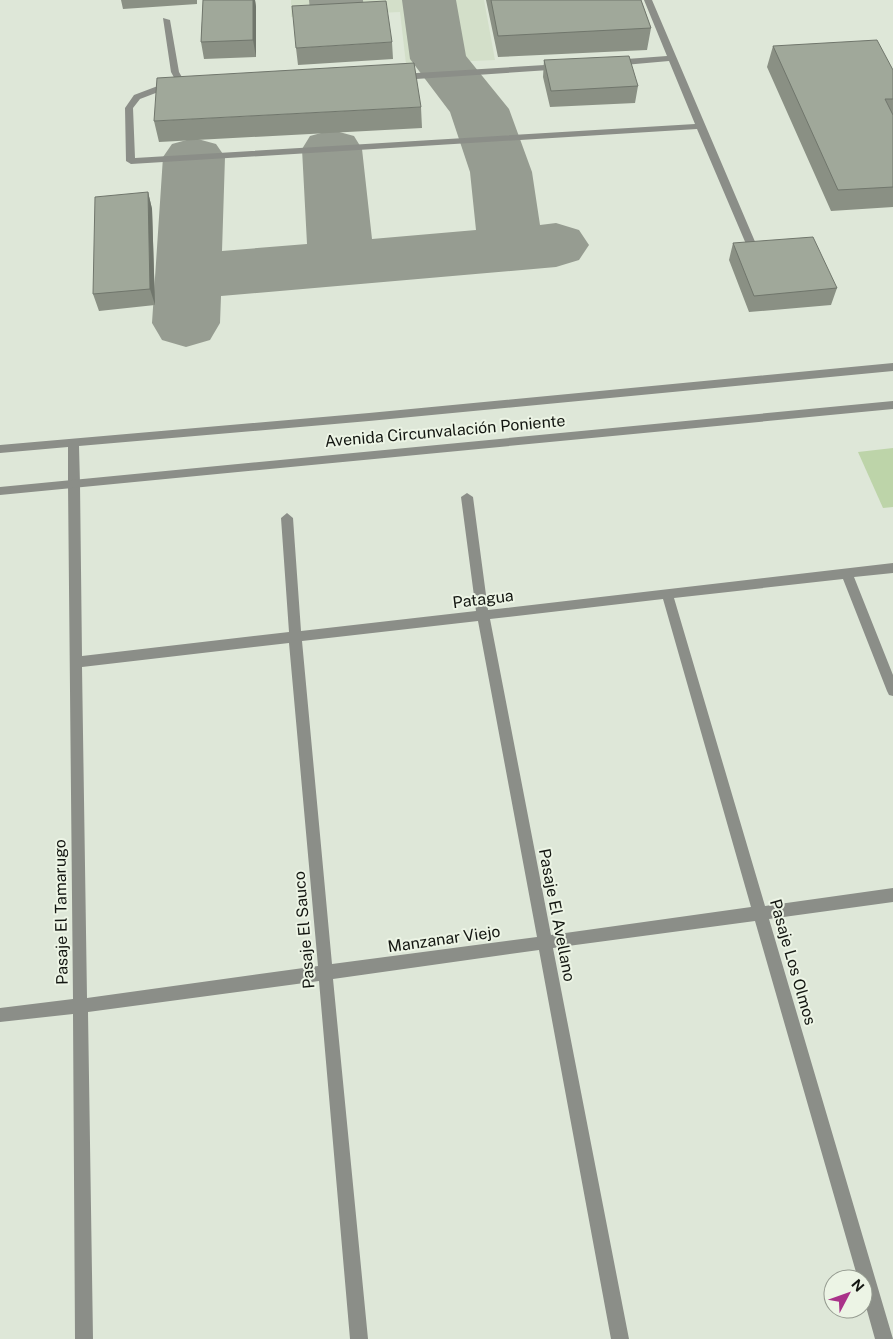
<svg xmlns="http://www.w3.org/2000/svg" width="893" height="1339" viewBox="0 0 893 1339" font-family="'Public Sans',sans-serif">
<style>
.built{fill:#d3dfc9}
.green{fill:#bdd4a9}
.lines{fill:none;stroke-linecap:round;stroke-linejoin:round}
.taxiway{fill:#969c91;fill-rule:evenodd}
.service{fill:#8b8e88;fill-rule:evenodd}
.minor{fill:#8b8e88;fill-rule:evenodd}
.tertiary{fill:#8b8e88;fill-rule:evenodd}
.wall{fill:#8a9084}
.shaded-wall{fill:#70766c}
.building{fill:#a0a89a;stroke:#70766c}
.labels{text-anchor:middle;dominant-baseline:central;stroke-width:4;stroke-linejoin:round;paint-order:stroke}
.street-label{font-size:16px;fill:#131611;stroke:#ecf4e5}
</style>
<rect width="100%" height="100%" fill="#dee7d8"/>
<!-- built -->
<path class="built" d="M291,0H484L495,60L406,64L400,12L291,17Z"/>
<!-- green -->
<path class="green" d="M893,448V507L883,508L858,452Z"/>
<g class="lines">
<!-- taxiway -->
<path class="taxiway" d="M309,0H363L364,11L356,23L337,27L318,23L310,11Z
M402,0H456L466,56L509,109L532,172L540,225L556,223L579,230L589,245L579,260L556,267L221,296L220,323L210,340L186,347L162,340L152,323L163,157L172,144L194,138L216,144L225,157L222,251L307,244L302,149L310,136L332,130L354,136L362,149L372,239L476,230L470,172L450,112L410,59Z"/>
<!-- service -->
<path class="service" d="M644,0H652L756,244L754,246H748L746,244L697,129L131,164L126,161L125,108L134,95L171,81L175,84L174,86L140,99L133,108L135,158L695,124L669,61L613,66L609,63L613,60L667,56Z
M163,18L170,20L179,72L183,79L194,82V86L177,83L171,72Z
M561,64L565,67L564,69L401,80L397,77L401,74Z
M893,363V371L369,421L79,446L80,484L74,488L68,484V447L0,453V445L369,413Z"/>
<!-- minor -->
<path class="minor" d="M74,480L80,484L82,656L289,632L281,518L287,513L293,518L301,631L476,611L461,497L467,493L473,497L488,610L893,563V573L854,577L893,675V696L889,695L887,691L843,579L674,598L765,906L893,888V902L769,919L893,1339H875L863,1296V1279H858L755,921L553,948L629,1339H611L539,950L333,979L368,1339H350L319,981L88,1012L93,1339H75L73,1014L0,1022V1008L73,999L68,484ZM663,599L751,907L551,935L490,619ZM478,621L537,937L332,964L302,641ZM289,643L318,966L87,998L82,667Z"/>
<!-- tertiary -->
<path class="tertiary" d="M893,401V409L0,495V487Z"/>
</g>
<!-- wall -->
<path class="wall" d="M121,0H197V4L123,9Z
M203,0H255L256,7V57L204,59L201,42Z
M486,0H641L651,28L647,50L498,57Z
M392,42L393,59L298,65L296,48Z
M773,46L893,70V207L831,211L767,67Z
M544,60L638,86L635,103L550,107L543,77Z
M421,107L422,128L159,142L154,121Z
M148,192L152,209L155,305L99,311L93,294Z
M733,243L837,288L831,305L749,312L729,260Z"/>
<!-- shaded-wall -->
<path class="shaded-wall" d="M253,0H255L256,7V57L253,40Z
M148,192L152,209L155,305L150,289Z"/>
<!-- building -->
<path class="building" d="M203,0H253V40L201,42Z
M491,0H641L651,28L498,36Z
M386,1L392,42L296,48L292,6Z
M877,40L893,70V99H885L893,115V187L838,190L773,46Z
M629,56L638,86L551,91L544,60Z
M414,63L421,107L154,121L157,78Z
M148,192L150,289L93,294L95,197Z
M813,237L837,288L754,296L733,243Z"/>
<g class="labels">
<!-- street labels -->
<g class="street-label">
<text transform="translate(445 431) rotate(-5)">Avenida Circunvalación Poniente</text>
<text transform="translate(483 599) rotate(-7)">Patagua</text>
<text transform="translate(61 912) rotate(-91)">Pasaje El Tamarugo</text>
<text transform="translate(557 915) rotate(79)">Pasaje El Avellano</text>
<text transform="translate(304 930) rotate(-95)">Pasaje El Sauco</text>
<text transform="translate(444 939) rotate(-8)">Manzanar Viejo</text>
<text transform="translate(793 962) rotate(74)">Pasaje Los Olmos</text>
</g>
</g>
<!-- north arrow -->
<g transform="translate(848 1294) rotate(49)"><circle r="24" fill="#ecf4e5" stroke="#959b90"/>
<path d="M0-4L9 19L0 12L-9 19Z" fill="#a93289"/>
<text y="-8" font-size="14" font-weight="bold" text-anchor="middle" fill="#131611">N</text>
</g>
</svg>
